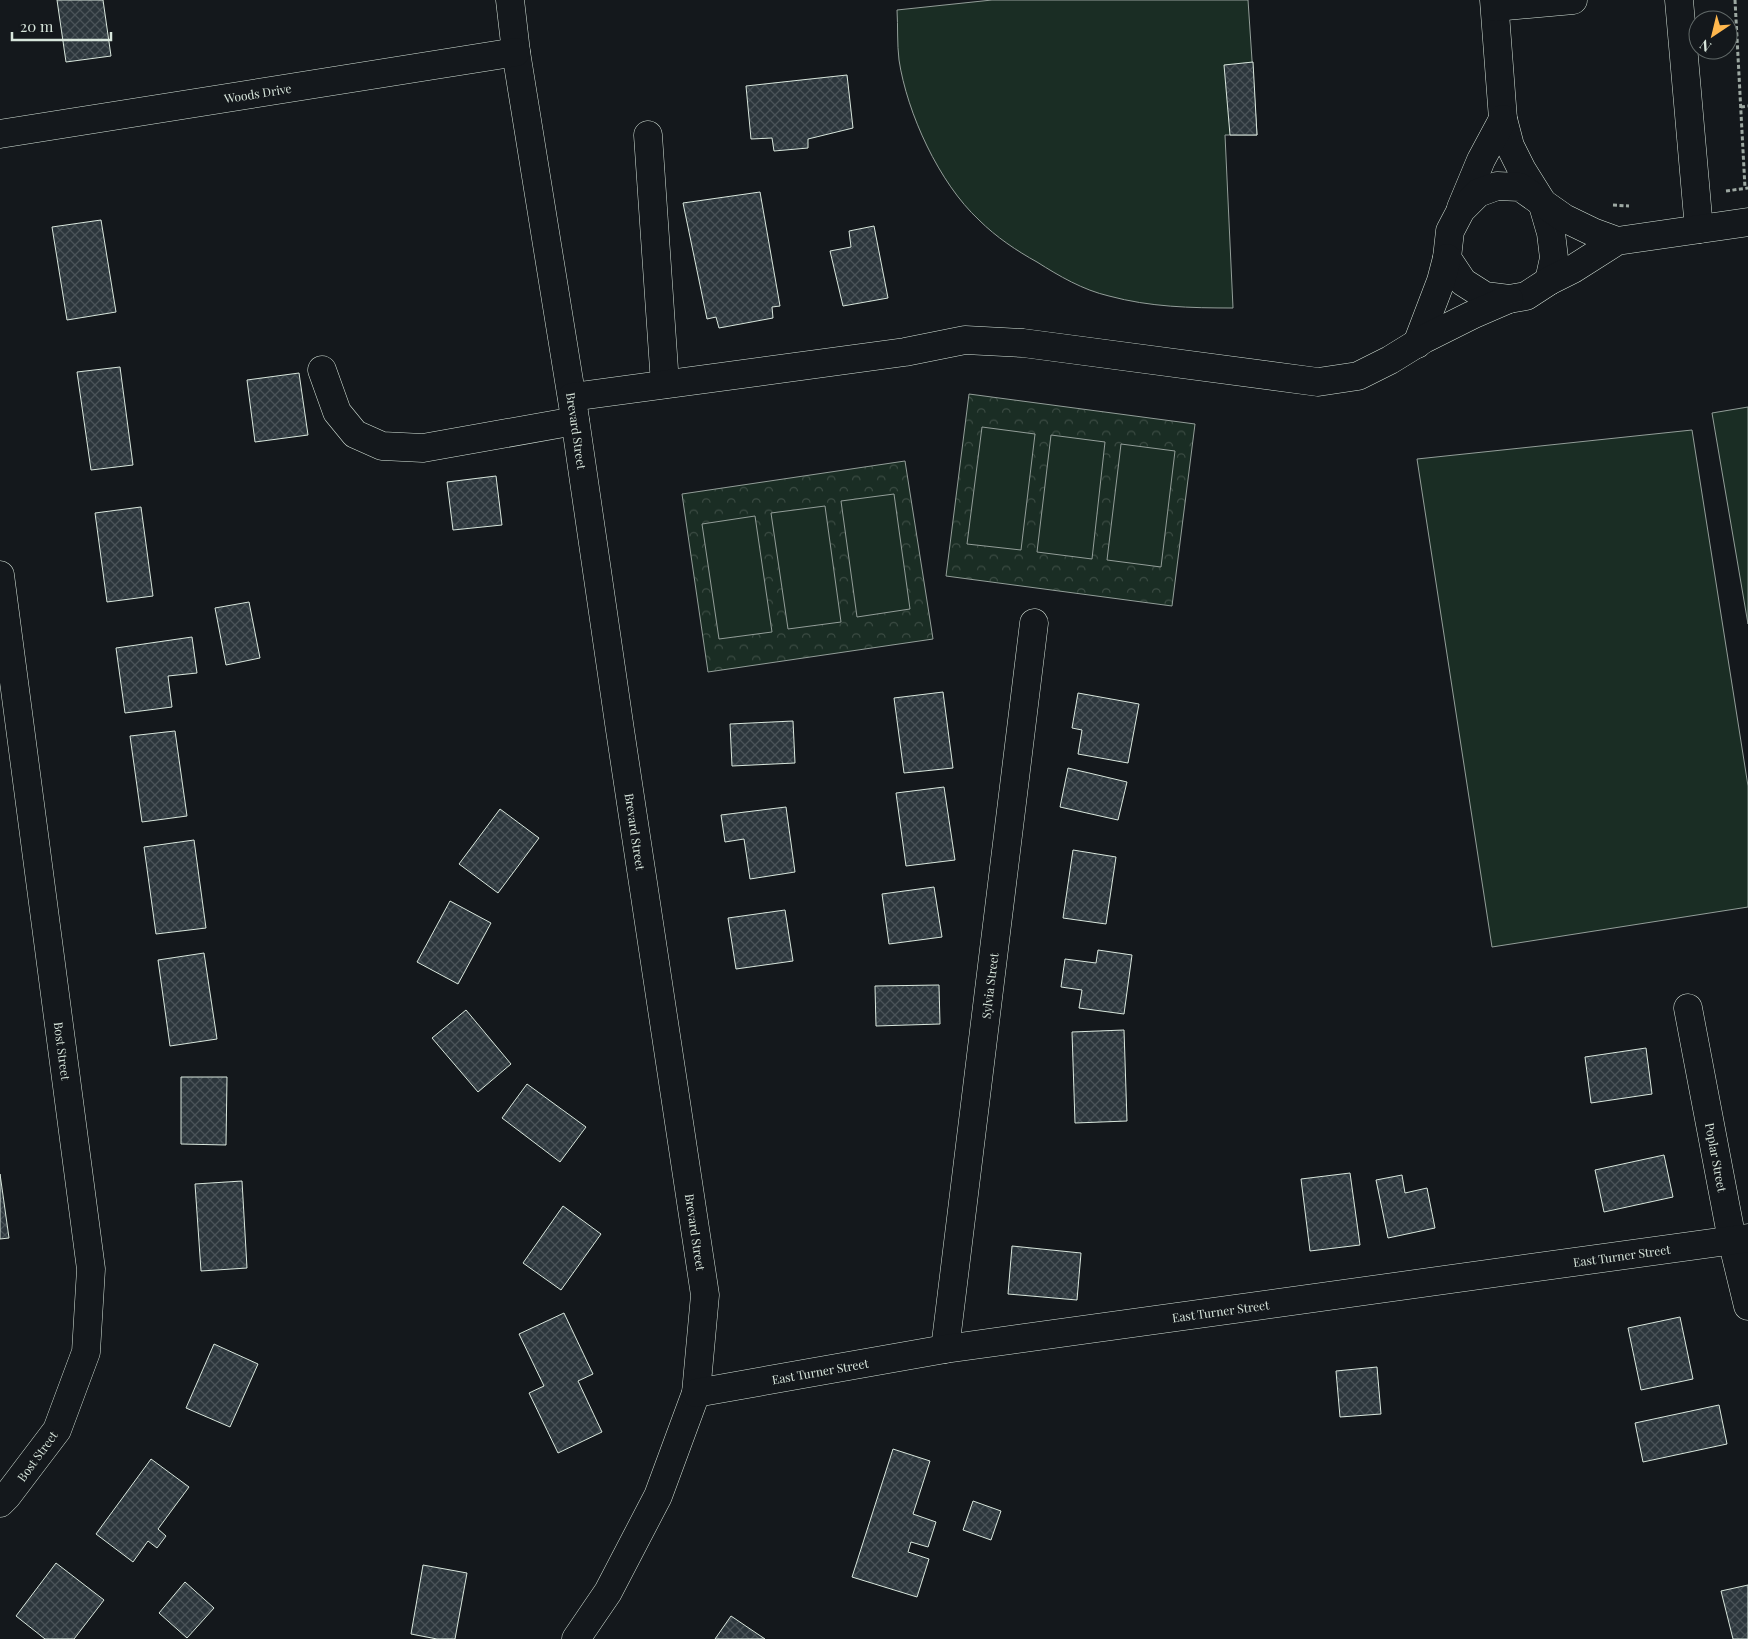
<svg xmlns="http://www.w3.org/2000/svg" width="1748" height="1639" viewBox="0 0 1748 1639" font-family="'Playfair Display',serif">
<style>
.park{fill:url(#park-crowns);stroke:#939e99}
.pitch{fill:#1a2d24;stroke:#939e99}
.building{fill:url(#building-cross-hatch);stroke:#d8e6dc}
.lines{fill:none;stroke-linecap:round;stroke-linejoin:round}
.minor-casing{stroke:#d8e6dc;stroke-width:29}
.path{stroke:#9da8a2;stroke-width:3;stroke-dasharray:4 2.5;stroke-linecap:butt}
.minor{stroke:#14181c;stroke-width:28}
.labels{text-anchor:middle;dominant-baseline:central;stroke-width:4;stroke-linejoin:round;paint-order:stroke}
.street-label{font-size:12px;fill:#d8e6dc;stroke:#14181c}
</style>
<defs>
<pattern id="park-crowns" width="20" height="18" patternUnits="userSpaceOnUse" patternTransform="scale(1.25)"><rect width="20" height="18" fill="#1a2d24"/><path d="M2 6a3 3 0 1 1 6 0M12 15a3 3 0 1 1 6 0" fill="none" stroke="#3b4b43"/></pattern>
<pattern id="building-cross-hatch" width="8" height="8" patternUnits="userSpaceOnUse" patternTransform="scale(1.25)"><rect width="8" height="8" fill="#2c363c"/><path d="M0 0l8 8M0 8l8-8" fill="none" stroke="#4a5358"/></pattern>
</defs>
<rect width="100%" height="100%" fill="#14181c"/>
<!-- park -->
<path class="park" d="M969,394L1195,424L1172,606L946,576Z
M905,461L933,639L708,672L682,494Z"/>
<!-- pitch -->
<path class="pitch" d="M992,0H1248L1257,135H1225L1233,308C1190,308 1150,307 1109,296C1083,290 1059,276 1037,262C1017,251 996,237 979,220C939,183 907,113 899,60C897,44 898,26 897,10Z
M1748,407V624L1712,413Z
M982,427L1035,434L1021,550L967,544Z
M1692,430L1748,786V907L1492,947L1417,459Z
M1051,435L1105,442L1092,559L1037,552Z
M1121,444L1175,451L1161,567L1107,560Z
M894,494L910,609L857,617L841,501Z
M825,506L841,622L788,629L771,513Z
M755,516L772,632L719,639L702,524Z"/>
<!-- building -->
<path class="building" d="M57,0H103L111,56L66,62Z
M1253,62L1257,135H1230L1224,65Z
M847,75L853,128L808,139V148L774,151L772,138L751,139L746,86Z
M760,192L780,306L772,307L773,318L719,328L716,317L707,319L683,203Z
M101,220L116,312L67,320L52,227Z
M874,226L888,298L843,306L830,251L851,247L849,231Z
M120,367L133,465L91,470L77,372Z
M299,373L308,435L255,442L247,380Z
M496,476L502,525L453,530L447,482Z
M141,507L153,596L107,602L95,513Z
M249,602L260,658L226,665L215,608Z
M192,637L197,673L168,676L172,707L125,713L116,648Z
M943,692L953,768L904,773L894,698Z
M1078,693L1139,704L1128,763L1078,754L1082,730L1072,728Z
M793,721L795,763L732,766L730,724Z
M175,731L187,816L142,822L130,736Z
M1068,768L1127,782L1118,820L1060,807Z
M944,787L955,860L906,866L896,793Z
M786,807L795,872L750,879L744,839L725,842L721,815Z
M500,809L539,838L498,893L459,864Z
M194,840L206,928L156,934L144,847Z
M1073,850L1116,857L1106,924L1063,918Z
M934,887L942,937L889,944L882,894Z
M450,901L491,923L458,984L417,962Z
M785,910L793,961L736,969L728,918Z
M1098,950L1132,955L1124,1014L1079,1008L1082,990L1061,987L1065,959L1096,963Z
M204,953L217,1039L170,1046L158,960Z
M939,985L940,1024L876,1026L875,986Z
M466,1010L511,1064L478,1092L432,1038Z
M1124,1030L1127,1121L1075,1123L1072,1032Z
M1646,1048L1652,1094L1591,1103L1585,1057Z
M181,1077H227L226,1145L181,1144Z
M527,1084L586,1127L560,1162L502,1118Z
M1664,1155L1673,1197L1604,1212L1595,1170Z
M1350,1173L1360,1245L1310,1251L1301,1179Z
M0,1174L9,1238L0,1239Z
M1402,1175L1405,1193L1427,1188L1435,1228L1388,1238L1376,1180Z
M242,1181L247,1268L201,1271L195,1184Z
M563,1206L601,1234L561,1290L523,1263Z
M1012,1246L1081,1253L1077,1300L1008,1294Z
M564,1313L593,1374L578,1381L602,1432L558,1453L529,1393L544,1386L519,1334Z
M1680,1317L1693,1379L1641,1390L1628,1328Z
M214,1344L258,1364L230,1427L186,1408Z
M1377,1367L1381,1414L1340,1417L1336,1371Z
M1719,1405L1727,1444L1643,1462L1635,1423Z
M893,1449L930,1461L913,1514L936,1522L928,1547L911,1542L908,1552L929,1559L917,1597L852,1577Z
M151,1459L189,1487L158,1529L166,1536L157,1548L148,1541L133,1562L96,1534Z
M973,1501L1001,1511L991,1540L963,1530Z
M56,1563L104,1600L74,1639H45L16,1616Z
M423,1565L467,1573L455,1639H437L411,1634Z
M185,1582L214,1608L187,1638L159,1613Z
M1748,1585V1639H1733L1721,1591Z
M731,1616L765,1639H715Z"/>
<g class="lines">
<!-- minor casing -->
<g class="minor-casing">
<g id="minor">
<path id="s1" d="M510,0L516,52L574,412L620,730L705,1295L696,1393L658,1496L608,1592L576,1639"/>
<path d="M1494,0L1503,119L1510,146L1522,170L1542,202L1551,233L1554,258L1549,281"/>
<path d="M1679,0L1699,229"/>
<path d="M1495,7L1573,0"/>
<path id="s2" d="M0,134L516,52"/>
<path d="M648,135L665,384"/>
<path d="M1461,208L1481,160L1503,119"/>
<path d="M1617,241L1595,233L1564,218L1520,187L1497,186L1478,193L1461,210L1450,231L1447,258L1463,282L1485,296L1509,299L1526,296L1549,281L1573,269L1617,241L1748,222"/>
<path d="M1417,344L1441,281L1447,258"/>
<path d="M322,370L337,412L355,434L382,446L423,448L575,421"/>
<path d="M572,397L905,352L965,340L1023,343L1318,382L1358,376L1390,360L1424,339L1472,315L1509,299"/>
<path id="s3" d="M0,575L91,1269L86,1352L57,1430L7,1496L0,1503"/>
<path id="s4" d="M1688,1008L1732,1240L1748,1306"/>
<path id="s5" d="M945,1349L1034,623"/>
<path id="s6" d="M696,1393L945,1349L1748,1238"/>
</g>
</g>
<!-- path -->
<path class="path" d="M1735,0L1745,188
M1741,107L1748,106
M1726,191L1748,188
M1613,205L1629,206"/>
<!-- minor -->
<use href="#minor" class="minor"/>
</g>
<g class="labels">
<!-- street labels -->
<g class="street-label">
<text stroke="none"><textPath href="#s2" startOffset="261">Woods Drive</textPath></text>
<text stroke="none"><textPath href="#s1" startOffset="436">Brevard Street</textPath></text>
<text stroke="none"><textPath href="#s1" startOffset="841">Brevard Street</textPath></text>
<text stroke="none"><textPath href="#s5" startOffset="366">Sylvia Street</textPath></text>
<text stroke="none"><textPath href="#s3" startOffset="480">Bost Street</textPath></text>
<text stroke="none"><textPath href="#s4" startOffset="152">Poplar Street</textPath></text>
<text stroke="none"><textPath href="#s1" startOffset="1246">Brevard Street</textPath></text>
<text stroke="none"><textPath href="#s6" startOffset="936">East Turner Street</textPath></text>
<text stroke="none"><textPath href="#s6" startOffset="531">East Turner Street</textPath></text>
<text stroke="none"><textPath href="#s6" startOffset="126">East Turner Street</textPath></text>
<text transform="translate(37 1456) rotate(-54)">Bost Street</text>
</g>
</g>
<!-- north arrow -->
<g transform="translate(1713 35) rotate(215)"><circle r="24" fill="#14181c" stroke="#626a69"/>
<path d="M0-4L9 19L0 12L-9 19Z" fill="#ffb74d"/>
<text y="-8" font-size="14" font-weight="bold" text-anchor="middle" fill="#d8e6dc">N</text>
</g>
<!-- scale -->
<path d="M12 32v8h99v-8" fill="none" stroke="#d8e6dc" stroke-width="2.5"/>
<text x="20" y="32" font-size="15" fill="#d8e6dc" stroke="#14181c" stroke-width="4" paint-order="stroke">20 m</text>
</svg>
